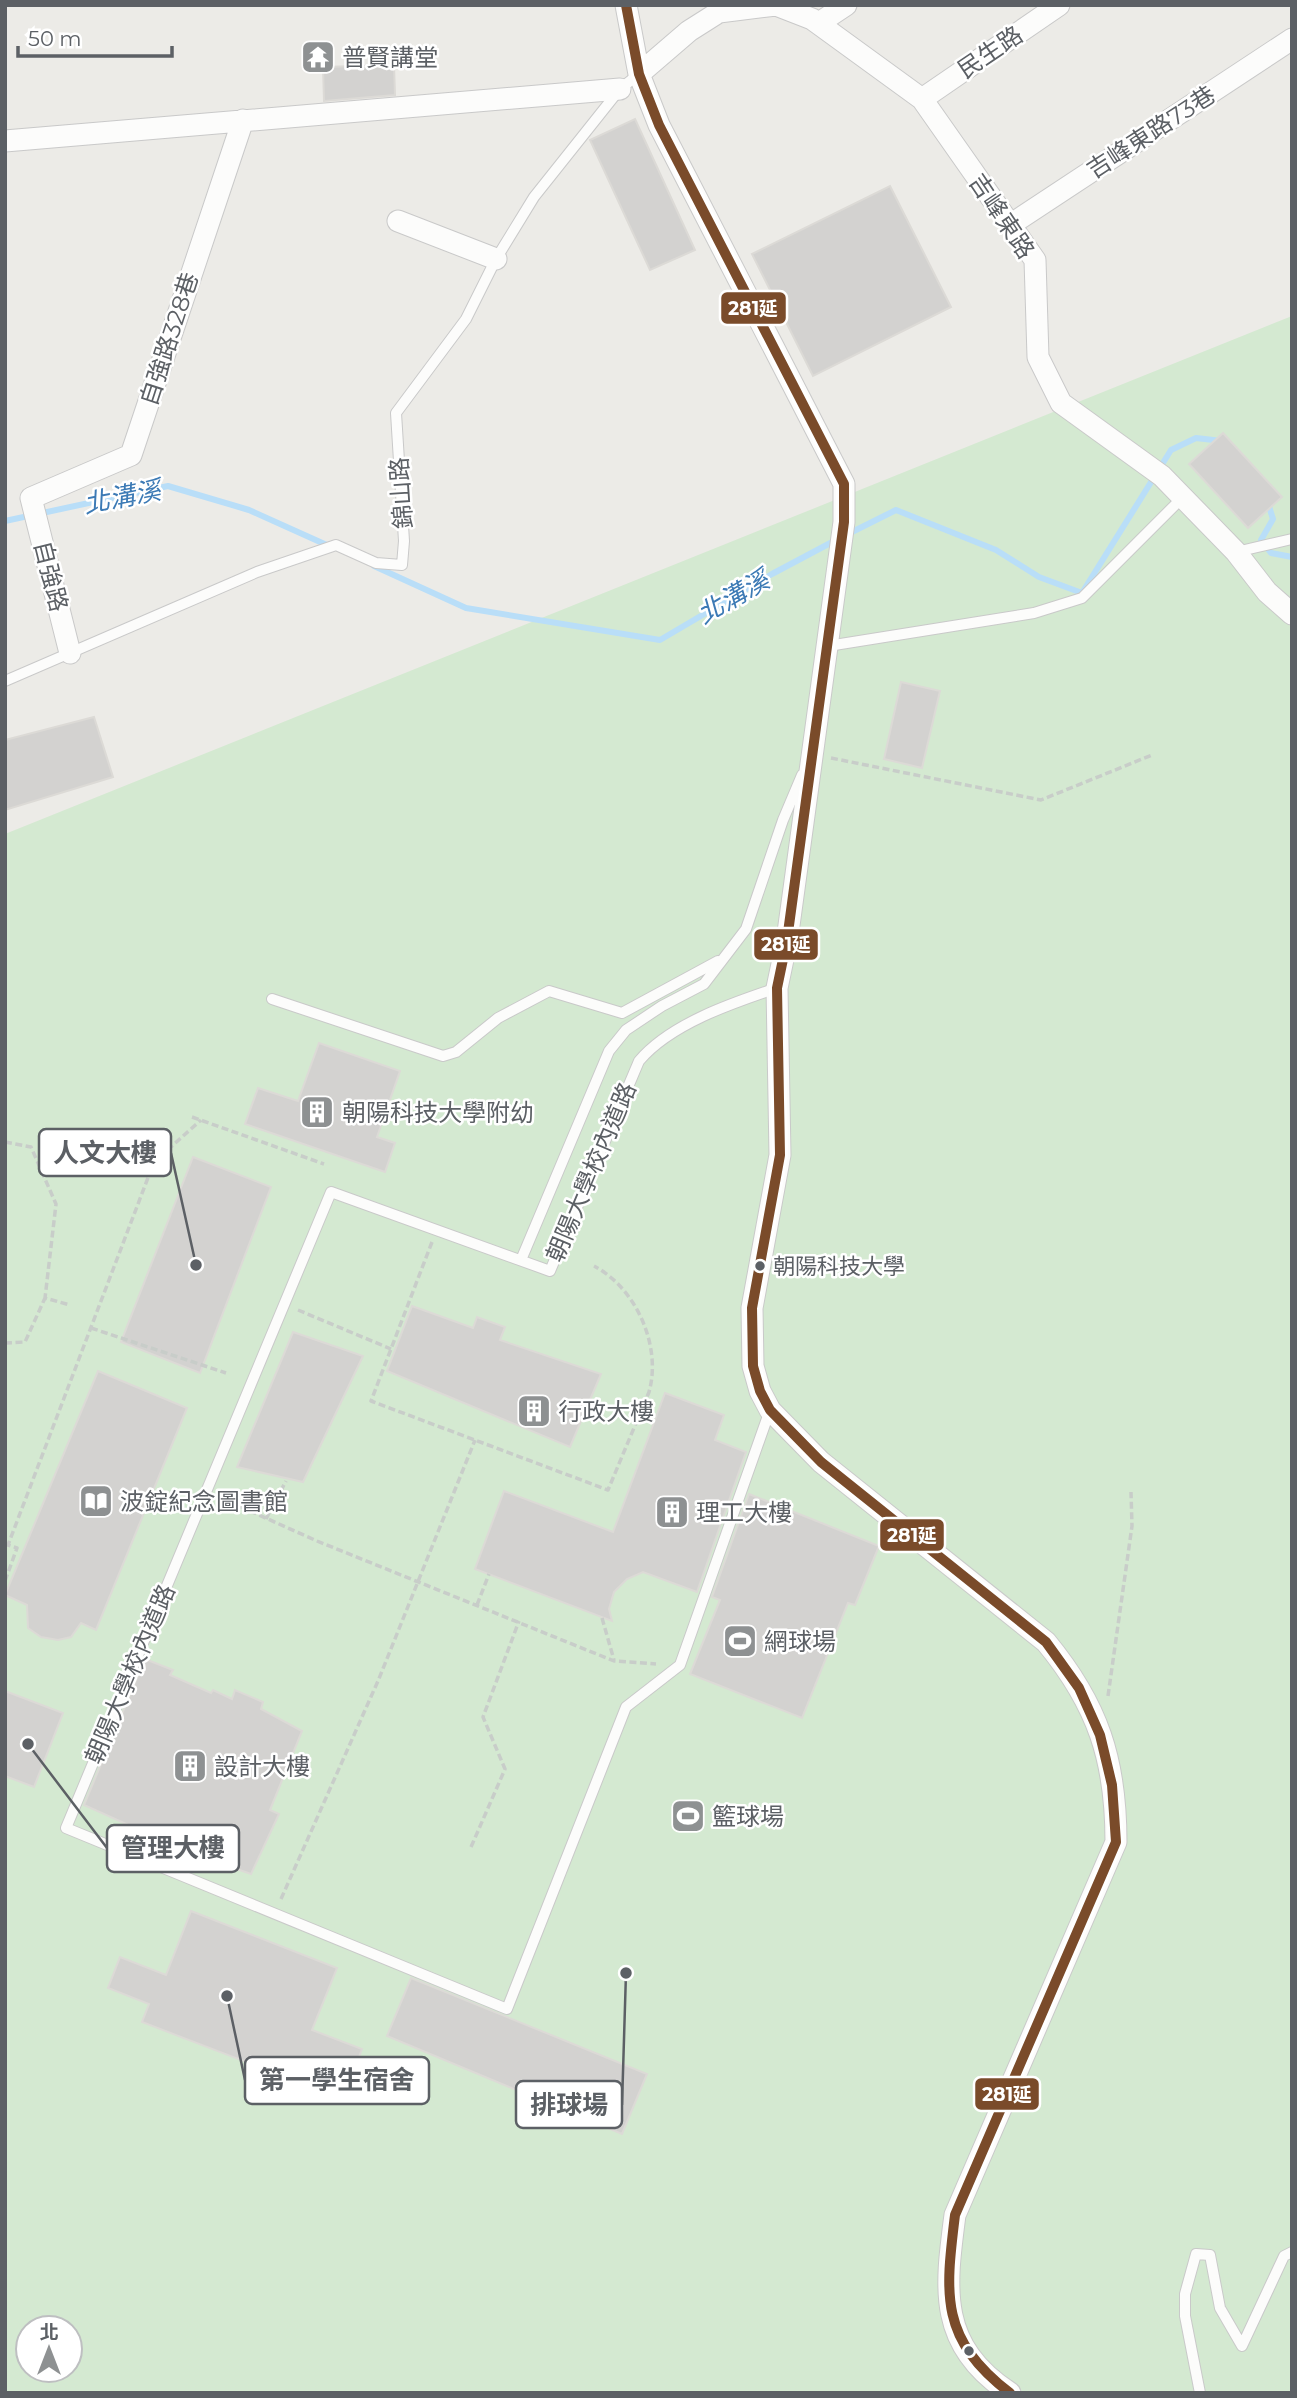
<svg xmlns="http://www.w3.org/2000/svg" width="1297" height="2398" viewBox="0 0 1297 2398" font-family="Montserrat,'Noto Sans TC',sans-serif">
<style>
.green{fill:#d4e9d1;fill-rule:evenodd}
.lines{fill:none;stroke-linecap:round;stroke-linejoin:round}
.stream{stroke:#b9def8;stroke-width:6}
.building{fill:#d3d2d0;stroke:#dcdad6;stroke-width:2}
.lane-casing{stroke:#c9c9c9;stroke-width:12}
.street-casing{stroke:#c9c9c9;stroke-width:23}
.path{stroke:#c8cdc9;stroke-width:3.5;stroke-dasharray:7 3.5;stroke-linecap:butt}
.lane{stroke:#fcfcfb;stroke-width:10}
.street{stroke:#fcfcfb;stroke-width:21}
.bus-1-casing{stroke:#fff;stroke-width:16}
.bus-1{stroke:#7a4b2a;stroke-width:10}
.bus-dot{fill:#5c6065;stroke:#fff;stroke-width:2.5}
.labels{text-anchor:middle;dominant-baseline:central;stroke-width:5;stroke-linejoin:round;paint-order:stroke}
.bus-label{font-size:22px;fill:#5c6065;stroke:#fff;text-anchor:start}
.street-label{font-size:24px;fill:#5c6065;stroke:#fff}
.poi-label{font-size:24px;fill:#5c6065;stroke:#fff;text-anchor:start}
.water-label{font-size:26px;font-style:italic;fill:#3c7ab5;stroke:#fff}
.leader{fill:none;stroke:#5c6065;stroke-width:2.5}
.callout-dot{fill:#5c6065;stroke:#fff;stroke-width:2.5}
.callout{fill:#fff;stroke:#5c6065;stroke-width:2.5}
.callout-label{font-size:26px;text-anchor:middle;font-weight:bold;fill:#5c6065}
.line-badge{stroke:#fff;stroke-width:2.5}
.badge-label{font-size:19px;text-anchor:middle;font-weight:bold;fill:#fff}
</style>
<rect width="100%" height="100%" fill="#ecebe7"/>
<!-- green -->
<path class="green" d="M1292,316V2393H5V834ZM28,2328H70V2370H28Z"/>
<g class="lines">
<!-- stream -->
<path class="stream" d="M1267,500L1273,519L1261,540L1271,553L1292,557
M5,521L168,486L249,510L329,546
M846,535L896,510L996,550L1039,577L1082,593L1171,450L1196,438L1222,441
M374,566L466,608L660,640L772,574L836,540"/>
</g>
<!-- building -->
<path class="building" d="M394,65L395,95L324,101L323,67Z
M635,119L695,250L650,270L590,140Z
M890,186L951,307L813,376L752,254Z
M1223,433L1282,497L1248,528L1189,464Z
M901,682L940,691L922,768L884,759Z
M94,717L113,777L5,810V740Z
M319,1043L400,1071L377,1137L395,1143L385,1172L245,1124L258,1088L298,1101Z
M193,1157L271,1187L200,1373L121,1342Z
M412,1306L473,1328L477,1317L505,1327L500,1340L601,1374L570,1447L387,1371Z
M293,1332L363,1356L303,1482L237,1467Z
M98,1371L187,1408L96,1630L81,1623L71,1637L58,1640L41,1637L28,1628L27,1605L5,1595Z
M665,1393L724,1415L715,1440L746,1452L697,1592L643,1572L627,1579L614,1592L609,1609L612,1621L475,1569L504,1491L613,1532Z
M749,1494L879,1546L855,1605L848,1603L802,1718L690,1674L720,1600L712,1597Z
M145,1659L173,1670L170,1675L211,1693L213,1690L232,1699L235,1690L263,1702L261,1709L302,1731L270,1810L279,1814L251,1874L231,1867L228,1870L84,1805Z
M5,1691L63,1713L34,1787L5,1776Z
M191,1911L337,1968L312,2030L362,2049L354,2070L342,2065L337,2076L300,2062L293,2080L142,2022L149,2004L108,1988L120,1957L166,1975Z
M411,1978L647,2074L622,2134L387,2036Z"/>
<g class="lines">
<!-- lane casing -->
<g class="lane-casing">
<path id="lane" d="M1236,552L1292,539
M828,646L1034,613L1082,598L1181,499
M5,681L257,572L336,545L376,563L402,565L404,541L396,413L466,319L496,259L534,197L620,89L639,74
M272,999L443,1056L456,1052L498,1018L549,991L622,1013L718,961
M521,1260L609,1051L626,1030L662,1006L704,984L746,929L783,820L802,775
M770,1410L680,1665L626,1707L507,2009L66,1828L331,1192L550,1271L639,1061C670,1024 732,1003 777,988
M1200,2393L1185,2316V2294L1196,2254L1210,2255L1220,2308L1242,2346L1284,2256L1292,2252"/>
</g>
<!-- street casing -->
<g class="street-casing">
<path id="street" d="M626,5L639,74L659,125L844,484V522L787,940L777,988L780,1155L752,1308L753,1366L760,1391L770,1410L821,1462L1046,1642C1098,1705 1116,1760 1116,1842L955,2215C945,2290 938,2346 1010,2393
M819,23L846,5
M639,74L689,31L719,12L776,5L812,19L922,99L1035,260L1038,357L1061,403L1162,476L1236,552L1267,592L1292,614
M922,99L1059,5
M5,141L620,89
M398,221L496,259
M1010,225L1292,39
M70,653L31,498L131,455L243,120"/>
</g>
<!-- path -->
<path class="path" d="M831,758L1041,800L1152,755
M192,1117L324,1164
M5,1142L31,1147L56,1204L45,1298L70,1305
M432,1242L371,1401L608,1490L649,1392C662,1346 636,1288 594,1266
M298,1310L391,1349
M91,1328L226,1373
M5,1343L25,1342L45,1298
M221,1498L317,1541L614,1661L656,1664
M266,1519L286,1481
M5,1581L17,1548L8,1545L154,1162L201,1120
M477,1605L489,1574
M602,1618L614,1660
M1108,1696L1132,1526L1131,1492
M471,1847L505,1769L483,1717L519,1621
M281,1899L378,1681L475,1440"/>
<!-- lane -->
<use href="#lane" class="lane"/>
<!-- street -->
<use href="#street" class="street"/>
<!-- bus-1 casing -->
<g class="bus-1-casing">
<path id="bus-1" d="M626,5L639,74L659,125L844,484V522L787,940L777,988L780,1155L752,1308L753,1366L760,1391L770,1410L821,1462L1046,1642L1079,1688L1100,1735L1112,1785L1116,1842L955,2215C945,2296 940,2339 1010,2393"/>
</g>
<!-- bus-1 -->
<use href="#bus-1" class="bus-1"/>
</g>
<!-- icons -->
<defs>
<g id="temple-square" transform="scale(1.75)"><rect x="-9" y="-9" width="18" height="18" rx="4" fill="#8e9192" stroke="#fff"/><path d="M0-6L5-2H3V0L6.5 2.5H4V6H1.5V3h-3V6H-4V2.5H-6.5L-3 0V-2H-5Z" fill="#fff"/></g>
<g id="building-square" transform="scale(1.75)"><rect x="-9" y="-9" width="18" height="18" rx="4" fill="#8e9192" stroke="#fff"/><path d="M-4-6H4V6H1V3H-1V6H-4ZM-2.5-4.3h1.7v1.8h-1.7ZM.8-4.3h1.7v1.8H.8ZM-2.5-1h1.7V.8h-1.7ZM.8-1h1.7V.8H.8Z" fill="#fff"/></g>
<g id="library-square" transform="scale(1.75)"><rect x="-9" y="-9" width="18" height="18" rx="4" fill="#8e9192" stroke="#fff"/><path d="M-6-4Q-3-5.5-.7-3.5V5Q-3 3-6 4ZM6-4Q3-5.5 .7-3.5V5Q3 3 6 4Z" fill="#fff"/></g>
<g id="stadium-square" transform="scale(1.75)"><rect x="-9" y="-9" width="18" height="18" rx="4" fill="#8e9192" stroke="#fff"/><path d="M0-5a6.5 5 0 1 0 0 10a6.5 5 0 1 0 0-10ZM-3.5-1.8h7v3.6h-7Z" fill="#fff"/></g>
</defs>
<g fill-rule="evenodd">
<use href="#temple-square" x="318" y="57"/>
<use href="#building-square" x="317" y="1112"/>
<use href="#building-square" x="534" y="1411"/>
<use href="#library-square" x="96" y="1501"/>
<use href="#building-square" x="672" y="1512"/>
<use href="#stadium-square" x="740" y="1641"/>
<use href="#building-square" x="190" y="1766"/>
<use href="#stadium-square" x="688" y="1816"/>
</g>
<!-- markers -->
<g class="bus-dot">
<circle cx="760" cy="1266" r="6"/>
<circle cx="969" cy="2351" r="6"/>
</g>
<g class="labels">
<!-- bus labels -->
<g class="bus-label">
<text x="773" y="1266">朝陽科技大學</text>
</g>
<!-- street labels -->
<g class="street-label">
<text transform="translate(990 52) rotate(-34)">民生路</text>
<text transform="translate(1151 132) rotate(-33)">吉峰東路73巷</text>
<text transform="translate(1002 216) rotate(56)">吉峰東路</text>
<text transform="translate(169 339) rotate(-72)">自強路328巷</text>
<text transform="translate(401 493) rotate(-94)">錦山路</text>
<text transform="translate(51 576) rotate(76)">自強路</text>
<text transform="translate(591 1172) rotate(-67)">朝陽大學校內道路</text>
<text transform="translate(130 1674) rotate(-67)">朝陽大學校內道路</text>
</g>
<!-- poi labels -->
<g class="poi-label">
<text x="342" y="57">普賢講堂</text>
<text x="342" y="1112">朝陽科技大學附幼</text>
<text x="558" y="1411">行政大樓</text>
<text x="120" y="1501">波錠紀念圖書館</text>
<text x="696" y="1512">理工大樓</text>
<text x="764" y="1641">網球場</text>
<text x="214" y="1766">設計大樓</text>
<text x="712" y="1816">籃球場</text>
</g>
<!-- water labels -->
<g class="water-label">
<text transform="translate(122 497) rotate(-11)">北溝溪</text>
<text transform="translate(733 597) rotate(-30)">北溝溪</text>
</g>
</g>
<!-- callouts -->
<path class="leader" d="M196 1265L171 1153M28 1744L107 1848M227 1996L245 2080M626 1973L622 2105"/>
<g class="callout-dot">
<circle cx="196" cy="1265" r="7"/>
<circle cx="28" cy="1744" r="7"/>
<circle cx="227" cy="1996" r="7"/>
<circle cx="626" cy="1973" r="7"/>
</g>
<g class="callout">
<rect x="39" y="1129" width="132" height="47" rx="7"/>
<rect x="107" y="1825" width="132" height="47" rx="7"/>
<rect x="245" y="2057" width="184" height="47" rx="7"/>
<rect x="516" y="2081" width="106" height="47" rx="7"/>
</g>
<g class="callout-label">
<text x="105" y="1162">人文大樓</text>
<text x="173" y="1857">管理大樓</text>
<text x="337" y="2089">第一學生宿舍</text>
<text x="569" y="2114">排球場</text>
</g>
<g class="line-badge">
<rect x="720" y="291" width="67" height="34" rx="7" fill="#7a4b2a"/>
<rect x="753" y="928" width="66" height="33" rx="7" fill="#7a4b2a"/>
<rect x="879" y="1518" width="66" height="34" rx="7" fill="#7a4b2a"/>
<rect x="974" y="2077" width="66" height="34" rx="7" fill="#7a4b2a"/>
</g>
<g class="badge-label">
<text x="753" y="315">281延</text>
<text x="786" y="951">281延</text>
<text x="912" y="1542">281延</text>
<text x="1007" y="2101">281延</text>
</g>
<!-- border -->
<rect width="1297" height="2398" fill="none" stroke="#5c6065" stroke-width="14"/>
<!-- north arrow -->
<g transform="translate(49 2349)"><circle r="33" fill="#ffffff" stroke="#bebfc1" stroke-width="2"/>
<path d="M0-5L12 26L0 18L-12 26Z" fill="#8e9192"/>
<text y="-10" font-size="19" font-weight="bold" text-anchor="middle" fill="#5c6065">北</text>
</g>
<!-- scale -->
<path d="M18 46v10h154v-10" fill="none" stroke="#5c6065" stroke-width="3.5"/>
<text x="28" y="46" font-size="21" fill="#5c6065" stroke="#ffffff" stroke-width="5" paint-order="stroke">50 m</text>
</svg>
